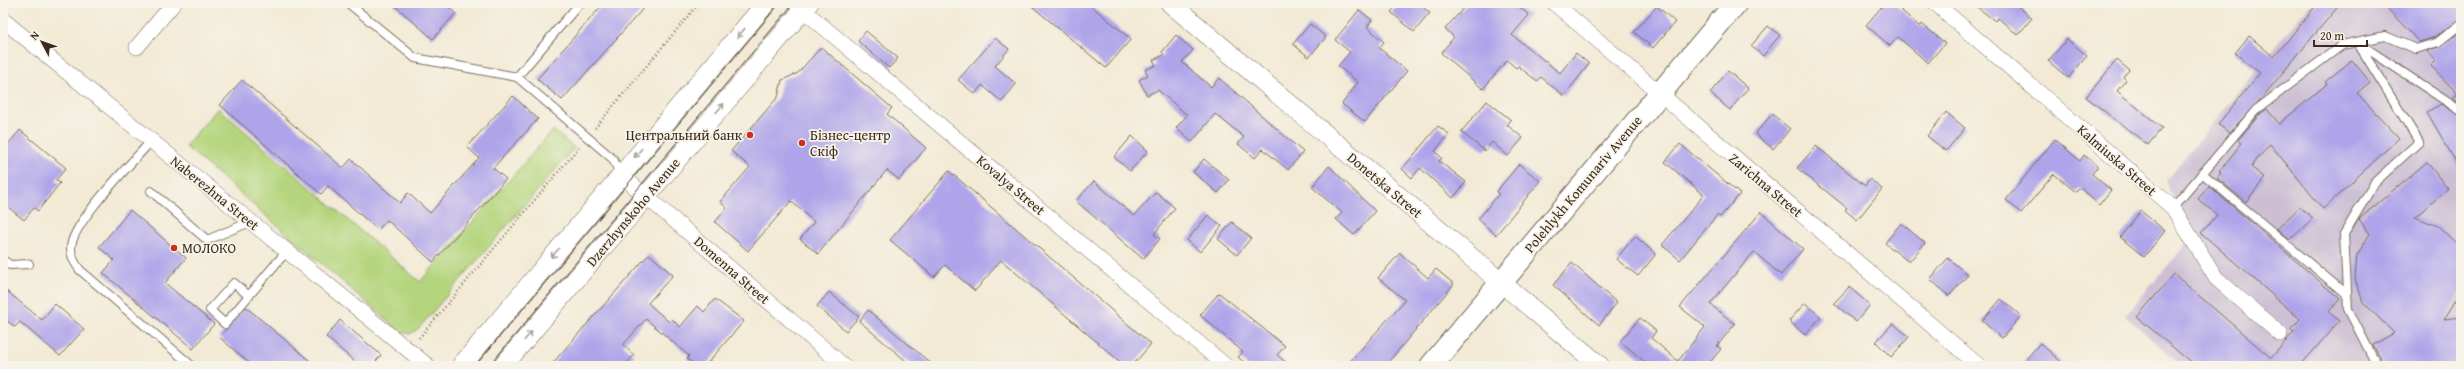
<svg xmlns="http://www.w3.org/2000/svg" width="2464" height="369" viewBox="0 0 2464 369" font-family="'Gentium Book Plus',serif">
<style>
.industrial{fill:#ccbfd4}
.green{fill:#b4d57d;stroke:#78804e}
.building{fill:#afa4ea}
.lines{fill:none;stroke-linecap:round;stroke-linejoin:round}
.service-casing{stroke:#7b6d5e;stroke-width:10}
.minor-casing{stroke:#7b6d5e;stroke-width:16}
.tertiary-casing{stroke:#7b6d5e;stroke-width:20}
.primary-casing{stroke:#7b6d5e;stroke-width:24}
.path{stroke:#7b6d5e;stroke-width:2.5;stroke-dasharray:1 3;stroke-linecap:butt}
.service{stroke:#fff;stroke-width:8}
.minor{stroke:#fff;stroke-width:15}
.tertiary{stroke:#fff;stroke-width:19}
.primary{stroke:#fff;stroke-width:22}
.tram{stroke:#3b2a1e;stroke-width:1}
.oneway{stroke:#a79f9a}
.poi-dot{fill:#c8321e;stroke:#f7f3e8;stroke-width:1.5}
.labels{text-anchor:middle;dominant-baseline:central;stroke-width:3.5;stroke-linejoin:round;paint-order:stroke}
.poi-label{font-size:14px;fill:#3b2a1e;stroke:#f7f3e8;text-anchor:start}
.street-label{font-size:14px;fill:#3b2a1e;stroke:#f7f3e8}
</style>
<rect width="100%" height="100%" fill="#f7f3e8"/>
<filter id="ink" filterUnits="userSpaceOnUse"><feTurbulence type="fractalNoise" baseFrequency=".025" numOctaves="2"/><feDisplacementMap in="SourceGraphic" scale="8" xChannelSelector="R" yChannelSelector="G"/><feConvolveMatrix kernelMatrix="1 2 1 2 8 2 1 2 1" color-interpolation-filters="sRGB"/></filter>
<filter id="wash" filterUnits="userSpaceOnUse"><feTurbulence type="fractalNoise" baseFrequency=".012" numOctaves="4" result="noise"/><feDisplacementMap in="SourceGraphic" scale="16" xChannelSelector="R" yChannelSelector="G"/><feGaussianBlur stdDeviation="0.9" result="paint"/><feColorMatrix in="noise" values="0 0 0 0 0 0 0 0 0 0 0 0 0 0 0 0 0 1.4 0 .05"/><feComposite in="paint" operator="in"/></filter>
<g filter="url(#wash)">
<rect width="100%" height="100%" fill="#f2ead5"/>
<!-- industrial -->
<path class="industrial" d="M2311,3H2461V366H2182L2125,316L2187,243L2166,180Z"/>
<!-- green -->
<path class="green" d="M218,108L420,282L553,130L574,148L418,329L410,334L401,332L185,146Z"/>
<g id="blocks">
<!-- building -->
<path class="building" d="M392,3H444L456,13L433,39Z
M604,3H648L562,100L537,79Z
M1028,3H1088L1131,39L1106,68Z
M1399,3H1418L1430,13L1414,32L1391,12Z
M1468,3H1514L1529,15L1512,35L1560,73L1576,53L1589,64L1564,96L1541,77L1537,81L1518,66L1516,68L1507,60L1483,89L1441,53L1454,37L1445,29Z
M1885,3H1893L1920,27L1922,24L1945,43L1928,63L1898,37L1890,46L1866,25Z
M1972,3H2014L2032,18L2018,35L1998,18L1995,21Z
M2318,3H2341L2260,100L2229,133L2218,124L2260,73L2235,53L2249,36L2274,57Z
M2382,3H2461V19L2435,37L2419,42Z
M1657,6L1675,22L1653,48L1634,32Z
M1359,10L1372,20L1367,27L1384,42L1379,48L1407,71L1365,122L1342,104L1358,82L1338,66L1350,52L1335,40Z
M1310,24L1326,37L1309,57L1293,44Z
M1768,26L1780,35L1763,56L1751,46Z
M866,31L898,58L889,68L858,41Z
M2461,31V104L2452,98L2458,94L2431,66L2436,61L2427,51L2441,46Z
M1176,35L1193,50L1182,62L1211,87L1219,78L1303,152L1288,170L1263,149L1255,158L1238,144L1244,137L1215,114L1192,142L1176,128L1187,115L1158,90L1147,95L1139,80L1148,75L1145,70L1156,65L1153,60L1164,55L1162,52Z
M995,38L1009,49L995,66L1016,84L1002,102L982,85L975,94L958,80Z
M2067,39L2087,56L2068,78L2048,61Z
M821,47L892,108L887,114L926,148L899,180L887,170L818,254L800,239L814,222L791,201L748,251L715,222L727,208L720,202L750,167L731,151L778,97L782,80L798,73Z
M2117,60L2129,70L2123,77L2126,80L2117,91L2162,128L2148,145L2086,97Z
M2352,60L2370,82L2357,93L2399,138L2323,209L2270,144L2251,167L2265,178L2246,202L2217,178L2221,173L2219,171L2242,143L2238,140L2260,114L2267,109L2279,124L2327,84L2325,82Z
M1728,71L1748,88L1730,110L1710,93Z
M242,80L343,168L351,159L400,203L408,193L430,213L479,158L467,147L513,96L538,119L493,168L506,179L433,262L387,220L378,230L328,186L321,194L220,105Z
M1487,101L1511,120L1507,125L1523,138L1508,156L1492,142L1485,151L1461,132Z
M2441,104L2461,116V171L2427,112Z
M1946,112L1965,128L1946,151L1927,136Z
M1772,114L1790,129L1773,149L1755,134Z
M1438,126L1449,134L1435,151L1442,158L1439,161L1466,182L1453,198L1420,168L1412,178L1402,169Z
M20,130L66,168L56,180L60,183L38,211L34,208L24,220L3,203V150Z
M1132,136L1148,151L1130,171L1114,157Z
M2055,139L2080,161L2084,155L2098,166L2092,174L2111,190L2099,205L2080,188L2076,192L2054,174L2021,213L2006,200Z
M1680,144L1740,194L1720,217L1717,215L1680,260L1662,245L1704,195L1665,162Z
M1816,146L1865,186L1870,179L1882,189L1857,220L1845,210L1847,208L1797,168Z
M1204,159L1229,180L1218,193L1193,172Z
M2427,162L2448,189L2415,217L2438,226L2456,243L2461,257V291L2444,319L2461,317V366H2385L2373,345L2394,333L2363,302L2355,279L2357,255L2370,234L2359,219Z
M1519,164L1540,181L1496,235L1478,219L1499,194L1496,192Z
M1329,166L1375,211L1354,235L1336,219L1342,213L1312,187Z
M949,171L1151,344L1132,366H1125L1001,260L975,291L945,265L934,277L890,240Z
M1094,181L1134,216L1156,192L1175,208L1154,234L1160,239L1143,259L1076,201Z
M2209,186L2340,299L2329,312L2339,321L2300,366H2195L2137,317L2174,274L2271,358L2294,332L2291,330L2300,319L2201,233L2217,215L2198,199Z
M2300,207L2313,218L2290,240L2277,229Z
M130,210L186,258L165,283L214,324L193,349L103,273L114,260L99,247Z
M2141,211L2165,231L2144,257L2120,237Z
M1761,212L1803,249L1781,275L1754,252L1710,304L1735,324L1717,346L1721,349L1707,366H1650L1620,341L1640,318L1656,331L1651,338L1678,361L1705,327L1680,307Z
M1208,215L1222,226L1200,252L1187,240Z
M1232,222L1251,238L1237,255L1218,239Z
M1901,223L1925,243L1909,262L1885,243Z
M1635,236L1656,254L1638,276L1616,259Z
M1400,253L1428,278L1436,269L1454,284L1385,366H1346L1405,300L1378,278Z
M649,254L673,275L648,303L669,322L672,319L680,327L698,306L704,312L715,299L744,321L705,366H696L687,359L689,356L646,319L623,345L634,355L624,366H550Z
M1948,258L1968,275L1949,296L1930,279Z
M1572,263L1617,303L1599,325L1553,285Z
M1849,287L1870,305L1856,322L1834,303Z
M3,288L42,320L55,304L84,329L60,356L20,322L15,327L3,318Z
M829,292L859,317L846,331L817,306Z
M1219,293L1285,346L1277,355L1290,366H1248L1238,357L1243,352L1200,315Z
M2001,299L2021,316L2002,338L1982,321Z
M1805,303L1821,317L1805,335L1789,321Z
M246,307L316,366H253L219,337Z
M868,310L934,366H912L859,321Z
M340,320L381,355L372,366H360L326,337Z
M1893,323L1909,337L1891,357L1876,342Z
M2040,343L2066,366H2020Z"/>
</g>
</g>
<g filter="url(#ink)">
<use href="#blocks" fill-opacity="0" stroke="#7b6d5e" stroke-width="1"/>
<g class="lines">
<!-- service casing -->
<g class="service-casing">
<path id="service" d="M348,3L415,58L517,77
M580,3L517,77L613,159L620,174
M2357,42L2419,142L2375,182L2344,234L2348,309L2377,366
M2360,44L2461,111
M151,141C133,162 71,223 71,248C71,257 75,263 80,270L192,366
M2202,173L2347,295
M151,191L207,240L250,222
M2173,208L2256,110L2342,45L2385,36L2416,49L2438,42L2461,24
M3,260L10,265L29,264
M249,296L234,283L210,310L225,324L279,260L287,252"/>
</g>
<!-- minor casing -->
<g class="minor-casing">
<path id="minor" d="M795,3L1226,366
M1554,3L1979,366
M1935,3L2173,208L2216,278L2280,334
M3,20L428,366
M137,47L174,3
M620,174L844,366"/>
</g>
<!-- tertiary casing -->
<g class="tertiary-casing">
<path id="tertiary" d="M1170,3L1600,366
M461,366L766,3
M503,366L809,3"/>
</g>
<!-- primary casing -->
<g class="primary-casing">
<path id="primary" d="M1431,366L1736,3"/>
</g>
<!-- path -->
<path class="path" d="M595,128L699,3
M419,338L580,146"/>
<!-- service -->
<use href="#service" class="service"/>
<!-- minor -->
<use href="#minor" class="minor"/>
<!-- tertiary -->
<use href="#tertiary" class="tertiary"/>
<!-- primary -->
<use href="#primary" class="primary"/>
<!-- tram -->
<path class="tram" d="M475,366L780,3
M489,366L794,3"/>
</g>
<!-- one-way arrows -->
<defs><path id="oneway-shaft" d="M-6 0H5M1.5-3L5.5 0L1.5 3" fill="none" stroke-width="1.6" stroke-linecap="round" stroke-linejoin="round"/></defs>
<g class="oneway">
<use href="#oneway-shaft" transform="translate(741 33) rotate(130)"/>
<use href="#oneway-shaft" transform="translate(720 108) rotate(-50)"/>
<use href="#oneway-shaft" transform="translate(638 153) rotate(130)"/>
<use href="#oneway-shaft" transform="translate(555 253) rotate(130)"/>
<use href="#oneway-shaft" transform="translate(528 336) rotate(-50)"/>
</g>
</g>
<!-- markers -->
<g class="poi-dot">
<circle cx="750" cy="135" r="4"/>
<circle cx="802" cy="143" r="4"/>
<circle cx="174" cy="248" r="4"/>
</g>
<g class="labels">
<!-- poi labels -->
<g class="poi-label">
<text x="742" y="135" text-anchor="end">Центральний банк</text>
<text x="810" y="135">Бізнес-центр<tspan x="810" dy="16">Скіф</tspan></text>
<text x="182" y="248">МОЛОКО</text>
</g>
<!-- street labels -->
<g class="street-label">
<text transform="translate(2117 160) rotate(41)">Kalmiuska Street</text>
<text transform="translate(1583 184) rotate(-50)">Polehlykh Komunariv Avenue</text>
<text transform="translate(1011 185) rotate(40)">Kovalya Street</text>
<text transform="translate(1385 185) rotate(40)">Donetska Street</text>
<text transform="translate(1766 185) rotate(40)">Zarichna Street</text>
<text transform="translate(215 193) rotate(39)">Naberezhna Street</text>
<text transform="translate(633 212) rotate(-50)">Dzerzhynskoho Avenue</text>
<text transform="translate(732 270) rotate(41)">Domenna Street</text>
</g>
</g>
<!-- margin -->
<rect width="2464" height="369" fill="none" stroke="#f7f3e8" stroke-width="16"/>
<!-- north arrow -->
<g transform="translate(42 42) rotate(311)" stroke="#f7f3e8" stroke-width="3" paint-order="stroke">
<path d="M0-3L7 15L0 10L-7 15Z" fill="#3b2a1e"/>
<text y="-6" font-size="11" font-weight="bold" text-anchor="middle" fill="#3b2a1e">N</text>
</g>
<!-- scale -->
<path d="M2314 40v6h53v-6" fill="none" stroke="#3b2a1e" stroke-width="2"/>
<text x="2320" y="40" font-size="12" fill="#3b2a1e" stroke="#f7f3e8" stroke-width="3" paint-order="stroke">20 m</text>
</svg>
